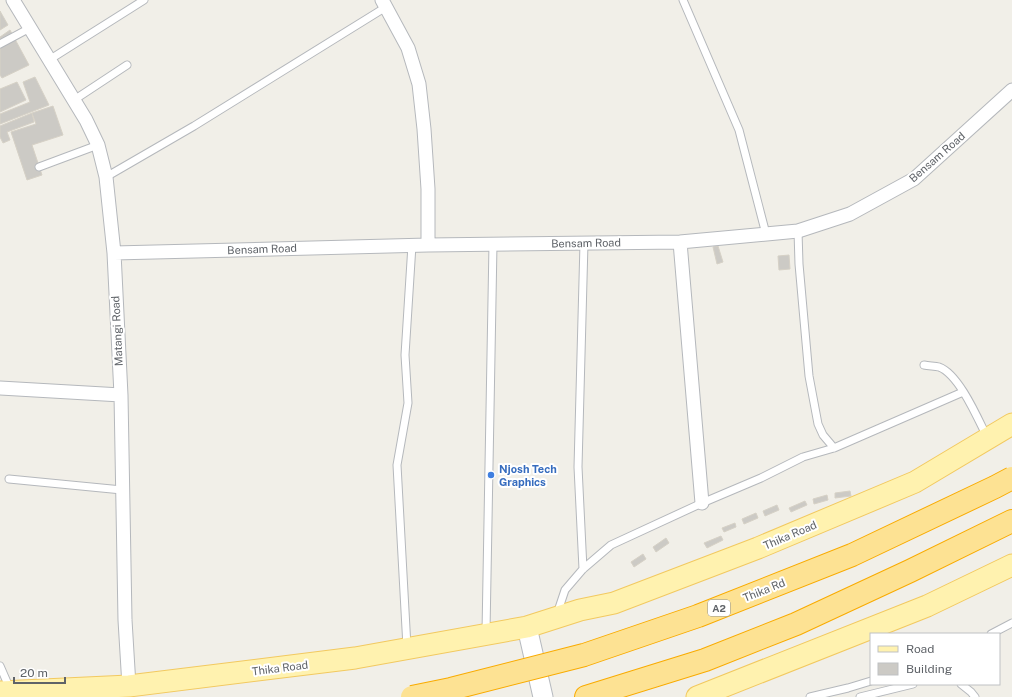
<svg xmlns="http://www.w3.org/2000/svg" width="1012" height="697" viewBox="0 0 1012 697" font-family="'Public Sans',sans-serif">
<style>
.building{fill:#cccac5;stroke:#d6d1c6}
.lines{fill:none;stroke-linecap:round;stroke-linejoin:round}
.lane-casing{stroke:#b5b8bc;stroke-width:9}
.street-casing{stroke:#b5b8bc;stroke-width:15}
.secondary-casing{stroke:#b6babf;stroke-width:21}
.primary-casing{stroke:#f2c960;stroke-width:23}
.highway-casing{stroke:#f9ab00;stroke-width:24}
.lane{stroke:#fff;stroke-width:7}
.street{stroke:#fff;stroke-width:13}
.secondary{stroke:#fff;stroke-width:19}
.primary{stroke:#fff2af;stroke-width:21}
.highway{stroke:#fde293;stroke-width:22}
.highway-bridge-casing{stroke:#f9ab00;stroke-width:24;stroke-linecap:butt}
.highway-bridge{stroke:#fde293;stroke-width:22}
.shop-dot{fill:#3f7fe0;stroke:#fff;stroke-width:1.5}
.labels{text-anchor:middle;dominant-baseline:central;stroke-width:4;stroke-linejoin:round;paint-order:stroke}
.shield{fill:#fff;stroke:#8f9295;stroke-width:1}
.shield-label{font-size:10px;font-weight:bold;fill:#5f6368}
.street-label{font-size:11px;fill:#5f6368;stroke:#fff}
.shop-label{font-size:11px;font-weight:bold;fill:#366cbe;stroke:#fff;text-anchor:start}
</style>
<rect width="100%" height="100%" fill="#f1efe8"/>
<!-- building -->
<path class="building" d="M0,11L8,25L0,30Z
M10,30L29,65L2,78L0,75V37Z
M35,77L49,105L0,124V114L30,102L23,82Z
M17,82L26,100L0,112V89Z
M53,106L63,135L32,145L42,175L27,180L11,132L36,124L32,113Z
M32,113L34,122L7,132L10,140L3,143L0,137V126Z
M718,246L723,262L717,264L713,247Z
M789,255L790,269L779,270L778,256Z
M850,491L851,496L835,498V493Z
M827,495L828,500L814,504L813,499Z
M805,501L807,505L791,512L789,508Z
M777,505L779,510L765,516L763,511Z
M756,513L758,518L744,524L742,519Z
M735,523L736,527L724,532L722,528Z
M721,536L723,540L707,548L704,543Z
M666,538L669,543L656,552L653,547Z
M643,554L646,559L634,567L631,562Z"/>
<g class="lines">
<!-- lane casing -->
<g class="lane-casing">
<path id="lane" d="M683,0L739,130L766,234
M0,44L30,28
M49,60L144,0
M74,100L127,65
M39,167L98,145
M106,177L194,126L386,7
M798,231L799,264L809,376L818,424L823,435L834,448
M924,365C929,366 935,366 939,367C959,374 978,419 987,437
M9,479L122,490
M583,569L578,467L584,243
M557,614L565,590L583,569L611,545L702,503L761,478L803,457L834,448L963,392
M486,632L493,244
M991,634L1012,623
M407,647L397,465L408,403L405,355L412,245
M0,666L10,689
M961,684L971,692L975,697
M810,697L848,688L871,681
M860,697L913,684"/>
</g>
<!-- street casing -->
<g class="street-casing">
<path id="street" d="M13,0L86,120L98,145L106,177L114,253L121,395L125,620L129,686
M382,0L408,48L419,84L424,129L428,189V245
M680,242L702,503
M114,253L428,245L680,242L798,231L850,214L914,179L1012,90
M0,388L121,395"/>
</g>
<!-- secondary casing -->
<g class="secondary-casing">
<path id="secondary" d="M527,627L543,697"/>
</g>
<!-- primary casing -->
<g class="primary-casing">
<path id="primary" d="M0,692L129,686L355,658L527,627L580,610L614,603L758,548L915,482L1012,424
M697,697L927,606L1012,565"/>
</g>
<!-- highway casing -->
<g class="highway-casing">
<path id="highway" d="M586,697L705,660L796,624L910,571L1012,521"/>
</g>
<!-- lane -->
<use href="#lane" class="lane"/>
<!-- street -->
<use href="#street" class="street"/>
<!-- secondary -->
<use href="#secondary" class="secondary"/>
<!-- primary -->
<use href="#primary" class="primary"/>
<!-- highway -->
<use href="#highway" class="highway"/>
<!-- highway-bridge casing -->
<g class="highway-bridge-casing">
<path id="highway-bridge" d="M412,697L451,689L584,655L698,616L852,555L995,487L1012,478"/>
</g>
<!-- highway-bridge -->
<use href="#highway-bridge" class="highway-bridge"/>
</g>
<!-- markers -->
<circle class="shop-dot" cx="491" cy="475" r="4"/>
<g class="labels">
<!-- shield labels -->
<rect class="shield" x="708" y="600" width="22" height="16" rx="3"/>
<g class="shield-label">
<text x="719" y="608">A2</text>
</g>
<!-- street labels -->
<g class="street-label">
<text transform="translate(937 157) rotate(-41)">Bensam Road</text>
<text transform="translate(586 243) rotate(-1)">Bensam Road</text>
<text transform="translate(262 249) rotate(-2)">Bensam Road</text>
<text transform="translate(117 331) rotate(-93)">Matangi Road</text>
<text transform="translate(790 535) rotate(-23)">Thika Road</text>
<text transform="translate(764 590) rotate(-22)">Thika Rd</text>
<text transform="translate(280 668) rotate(-7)">Thika Road</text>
</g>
<!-- shop labels -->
<g class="shop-label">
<text x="499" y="469">Njosh Tech<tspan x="499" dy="13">Graphics</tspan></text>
</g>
</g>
<!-- legend -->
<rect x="870" y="633" width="130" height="52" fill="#ffffff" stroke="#bfc1c3"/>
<rect x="878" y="646" width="20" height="6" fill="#fff2af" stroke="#bfc1c3"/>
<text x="906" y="653" font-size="12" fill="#5f6368">Road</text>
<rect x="878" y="663" width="20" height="12" fill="#cccac5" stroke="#bfc1c3"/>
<text x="906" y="673" font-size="12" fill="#5f6368">Building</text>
<!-- scale -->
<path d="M14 677v6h51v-6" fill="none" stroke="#5f6368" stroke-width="2"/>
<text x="20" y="677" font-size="12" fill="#5f6368" stroke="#ffffff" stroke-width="3" paint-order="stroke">20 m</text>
</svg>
